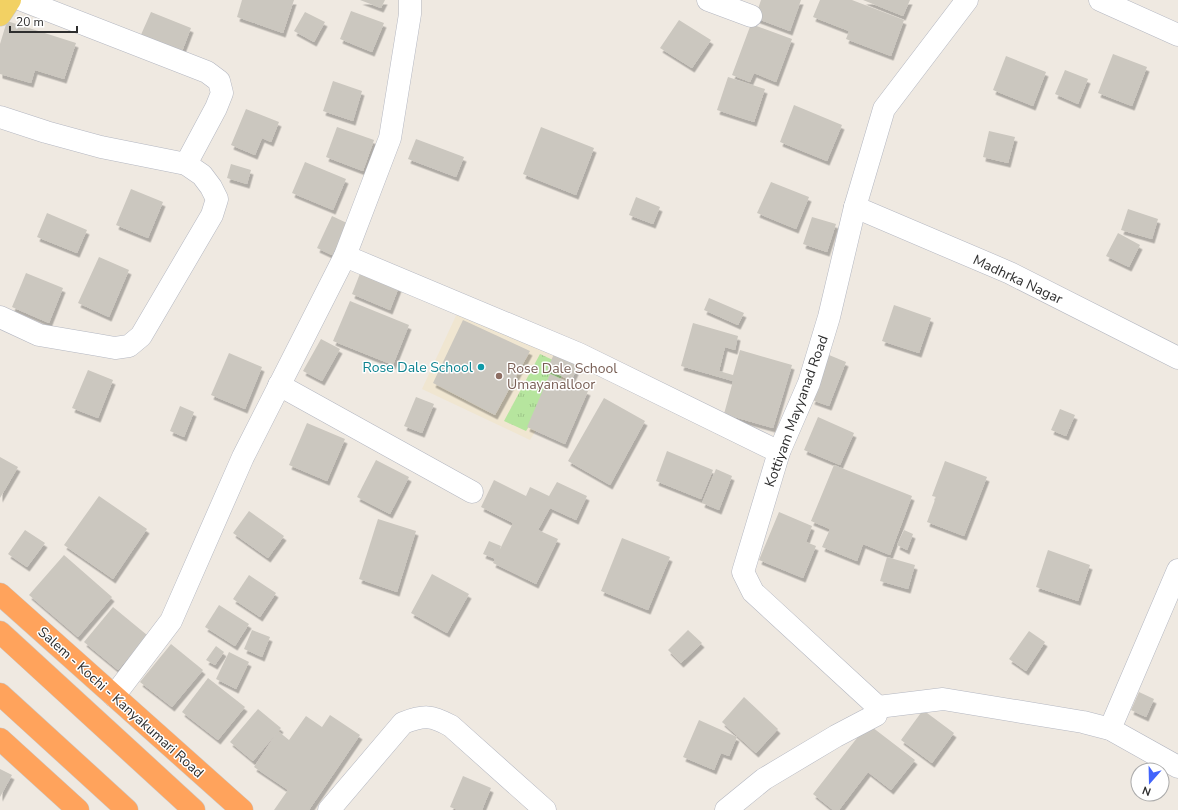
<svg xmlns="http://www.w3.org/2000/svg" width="1178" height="810" viewBox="0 0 1178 810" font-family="'Nunito Sans',sans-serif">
	<defs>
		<pattern id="grass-tufts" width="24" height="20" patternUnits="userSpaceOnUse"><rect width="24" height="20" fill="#b6e59e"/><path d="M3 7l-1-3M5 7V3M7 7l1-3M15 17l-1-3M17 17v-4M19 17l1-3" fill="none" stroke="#9dc588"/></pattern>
		<filter id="shadow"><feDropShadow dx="2.5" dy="4.5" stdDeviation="0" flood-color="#0004"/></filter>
	</defs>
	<rect width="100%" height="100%" fill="#efe9e1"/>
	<polygon fill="#f0e6d1" points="460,307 577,363 530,440 422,389"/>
	<polygon fill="url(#grass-tufts)" points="540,354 568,367 526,431 504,421"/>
	<g fill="#cbc7bf" filter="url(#shadow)">
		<polygon points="242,0 294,0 283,33 237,17"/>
		<polygon points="360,0 385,0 381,8"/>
		<polygon points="761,0 801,0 790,31 755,18"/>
		<polygon points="820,0 852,0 904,20 891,56 846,39 849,31 813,17"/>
		<polygon points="863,0 910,0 903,16"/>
		<polygon points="351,11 384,23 372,52 340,39"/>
		<polygon points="151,12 191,28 181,54 140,37"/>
		<polygon points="305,12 325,22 314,42 294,31"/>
		<polygon points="679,20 711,40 692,68 660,48"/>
		<polygon points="7,21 76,43 64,79 35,70 31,83 0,74 0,44"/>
		<polygon points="751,24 792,39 776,82 754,73 750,82 732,75"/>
		<polygon points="1113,54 1147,67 1132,106 1098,93"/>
		<polygon points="1006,56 1046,72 1033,106 993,90"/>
		<polygon points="1065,70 1088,79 1078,104 1055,94"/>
		<polygon points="728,77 765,89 754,122 717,110"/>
		<polygon points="333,81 362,91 353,121 323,111"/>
		<polygon points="794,105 842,125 827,161 780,142"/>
		<polygon points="246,109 279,122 271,142 262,138 255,155 231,145"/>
		<polygon points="337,127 374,140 363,171 326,157"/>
		<polygon points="541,127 594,148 576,195 523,174"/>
		<polygon points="989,131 1015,137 1008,163 983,157"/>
		<polygon points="416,139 464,157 456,177 408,159"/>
		<polygon points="305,162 346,179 333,210 292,193"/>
		<polygon points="231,164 251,170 247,184 227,178"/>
		<polygon points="771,182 809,197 796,229 757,213"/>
		<polygon points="131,189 163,202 148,238 116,225"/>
		<polygon points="636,197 660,207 653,224 629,215"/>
		<polygon points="1128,209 1158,219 1152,239 1121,230"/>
		<polygon points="47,213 87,230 77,253 37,237"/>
		<polygon points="332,216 349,224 334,256 317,248"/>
		<polygon points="812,217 836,224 827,252 803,244"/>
		<polygon points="1118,233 1140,245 1129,267 1106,256"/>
		<polygon points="99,257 129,270 109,317 78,303"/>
		<polygon points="361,271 399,287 390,310 352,294"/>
		<polygon points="26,273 63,288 49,323 12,307"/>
		<polygon points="709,298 744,313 738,325 704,310"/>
		<polygon points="350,301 409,325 393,365 333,341"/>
		<polygon points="894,305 931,318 919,353 882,341"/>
		<polygon points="463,320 530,351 495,415 433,383"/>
		<polygon points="693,323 738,336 735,350 725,347 719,371 733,375 740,350 792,365 773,428 724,414 733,381 681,366"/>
		<polygon points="321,339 340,349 322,381 303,371"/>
		<polygon points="556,350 580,362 571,381 547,369"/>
		<polygon points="229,353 262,367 245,409 211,395"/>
		<polygon points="829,355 846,362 829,406 812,400"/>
		<polygon points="88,370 113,380 98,418 72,408"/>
		<polygon points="550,374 588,391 565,444 527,427"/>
		<polygon points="416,397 434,404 422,433 404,426"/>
		<polygon points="604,398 645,421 610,485 568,461"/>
		<polygon points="180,406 194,412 184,437 170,431"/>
		<polygon points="1060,409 1075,415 1066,436 1051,430"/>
		<polygon points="818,417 854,433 840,465 804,450"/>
		<polygon points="307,423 345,439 327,481 289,465"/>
		<polygon points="667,451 713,470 701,499 656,481"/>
		<polygon points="0,457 18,467 0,498"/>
		<polygon points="376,460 409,477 390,514 357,497"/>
		<polygon points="945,461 987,477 964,536 927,522 936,497 932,496"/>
		<polygon points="834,465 912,496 890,555 863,544 857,561 822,547 830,529 811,521"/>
		<polygon points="716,469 732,476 719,510 702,503"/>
		<polygon points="494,480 526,496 530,487 549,496 557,482 587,496 576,520 550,508 538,530 558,539 536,584 493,563 513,523 481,507"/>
		<polygon points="99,496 147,529 113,579 64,545"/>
		<polygon points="249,511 284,536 268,558 233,533"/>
		<polygon points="779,512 812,526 806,542 816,546 803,578 759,560"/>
		<polygon points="378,519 416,531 397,592 359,579"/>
		<polygon points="25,530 45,543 27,567 8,554"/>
		<polygon points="904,530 913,534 907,550 897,545"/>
		<polygon points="622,538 670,557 648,610 601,591"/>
		<polygon points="489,541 501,546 496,559 483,554"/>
		<polygon points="1048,550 1090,565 1078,601 1036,587"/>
		<polygon points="64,555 112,597 78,637 29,595"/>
		<polygon points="887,557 915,565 908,589 880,581"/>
		<polygon points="432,574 469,594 447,633 411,613"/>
		<polygon points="249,575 276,593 260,617 233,599"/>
		<polygon points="219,605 249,624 235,646 205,627"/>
		<polygon points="113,607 147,635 118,670 84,642"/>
		<polygon points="252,630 270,637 262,657 244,649"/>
		<polygon points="688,630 702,643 681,663 668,650"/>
		<polygon points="1029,631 1045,642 1026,671 1009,659"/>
		<polygon points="171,644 203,670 172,707 140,682"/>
		<polygon points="216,646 224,652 215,665 206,660"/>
		<polygon points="229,652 249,662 236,689 216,679"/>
		<polygon points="208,678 245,707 218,740 182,712"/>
		<polygon points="1139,692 1154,699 1146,717 1131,710"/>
		<polygon points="744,697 778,729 756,753 722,722"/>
		<polygon points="258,709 281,728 253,761 230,742"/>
		<polygon points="923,710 954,733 932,763 901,740"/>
		<polygon points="330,715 360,735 309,810 274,810 288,790 254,767 278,731 289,740 306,716 322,727"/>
		<polygon points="699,720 737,737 729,756 721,753 714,770 683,757"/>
		<polygon points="868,724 915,760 891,790 868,772 839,810 833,810 813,794"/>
		<polygon points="0,769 12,775 0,797"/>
		<polygon points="463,776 491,788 482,810 458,810 450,807"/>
	</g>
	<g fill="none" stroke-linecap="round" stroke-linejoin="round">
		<defs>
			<g id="minor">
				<polyline points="22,0 207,72 219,81 222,93 216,108 186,164"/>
				<polyline points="708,0 751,16"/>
				<polyline points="1100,0 1178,35"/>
				<polyline points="0,117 46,132 101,147 186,164 202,175 211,187 217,199 212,215 141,336 129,346 115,348 98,345 39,335 0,317"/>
				<polyline points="855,207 1010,273 1178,358"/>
				<polyline points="345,256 579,354 779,452"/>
				<polyline points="279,385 472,492"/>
				<polyline points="114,696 171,621 243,457 345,256 390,138 410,14 410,0"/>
				<polyline points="878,707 943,699 1083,722 1110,729 1178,767"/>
				<polyline points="1110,729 1178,570"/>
				<path d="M329,810L403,723C424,715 431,715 451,726L545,810"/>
				<polyline points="726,810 764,779 836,736 876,715 878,707 753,592 743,572 779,452 809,383 829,317 855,207 884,109 967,0"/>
			</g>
			<polyline id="major" points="0,15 10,0"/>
			<g id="highway">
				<polyline points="0,594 242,810"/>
				<polyline points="0,632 194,810"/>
				<polyline points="0,694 127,810"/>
				<polyline points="0,739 78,810"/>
			</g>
		</defs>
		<use href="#minor" stroke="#b4b7c1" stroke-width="23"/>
		<use href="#major" stroke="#c9c9c9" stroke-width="23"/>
		<use href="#highway" stroke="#c9c9c9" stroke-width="23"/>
		<use href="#minor" stroke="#fff" stroke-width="22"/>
		<use href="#major" stroke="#f2d163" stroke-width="22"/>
		<use href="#highway" stroke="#ffa35c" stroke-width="22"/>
	</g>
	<circle fill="#0f9aa8" stroke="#fff" stroke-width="1.5" cx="481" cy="367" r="4"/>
	<circle fill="#8d6e63" stroke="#fff" stroke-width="1.5" cx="499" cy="376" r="4"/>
	<g text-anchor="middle" stroke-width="3" stroke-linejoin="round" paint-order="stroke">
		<g font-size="14" fill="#2e2e2e" stroke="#fff">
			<text transform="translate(1018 279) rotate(25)" y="5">Madhrka Nagar</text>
			<text transform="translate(796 411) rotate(-70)" y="5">Kottiyam Mayyanad Road</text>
			<text transform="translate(121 702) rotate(42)" y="5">Salem - Kochi - Kanyakumari Road</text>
		</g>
		<g font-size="14" fill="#0d838f" stroke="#fff" text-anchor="end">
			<text x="473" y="372">Rose Dale School</text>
		</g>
		<g font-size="14" fill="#785e54" stroke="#fff" text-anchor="start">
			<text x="507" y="373">Rose Dale School<tspan x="507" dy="16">Umayanalloor</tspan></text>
		</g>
	</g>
	<g transform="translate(1150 782) rotate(200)"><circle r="19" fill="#ffffff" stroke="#ababab"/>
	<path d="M0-3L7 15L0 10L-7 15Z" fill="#4264fb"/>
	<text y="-6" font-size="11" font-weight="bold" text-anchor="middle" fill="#2e2e2e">N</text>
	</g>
	<path d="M10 26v6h67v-6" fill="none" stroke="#2e2e2e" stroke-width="2"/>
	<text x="16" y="26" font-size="12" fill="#2e2e2e" stroke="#ffffff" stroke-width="3" paint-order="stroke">20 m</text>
</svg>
